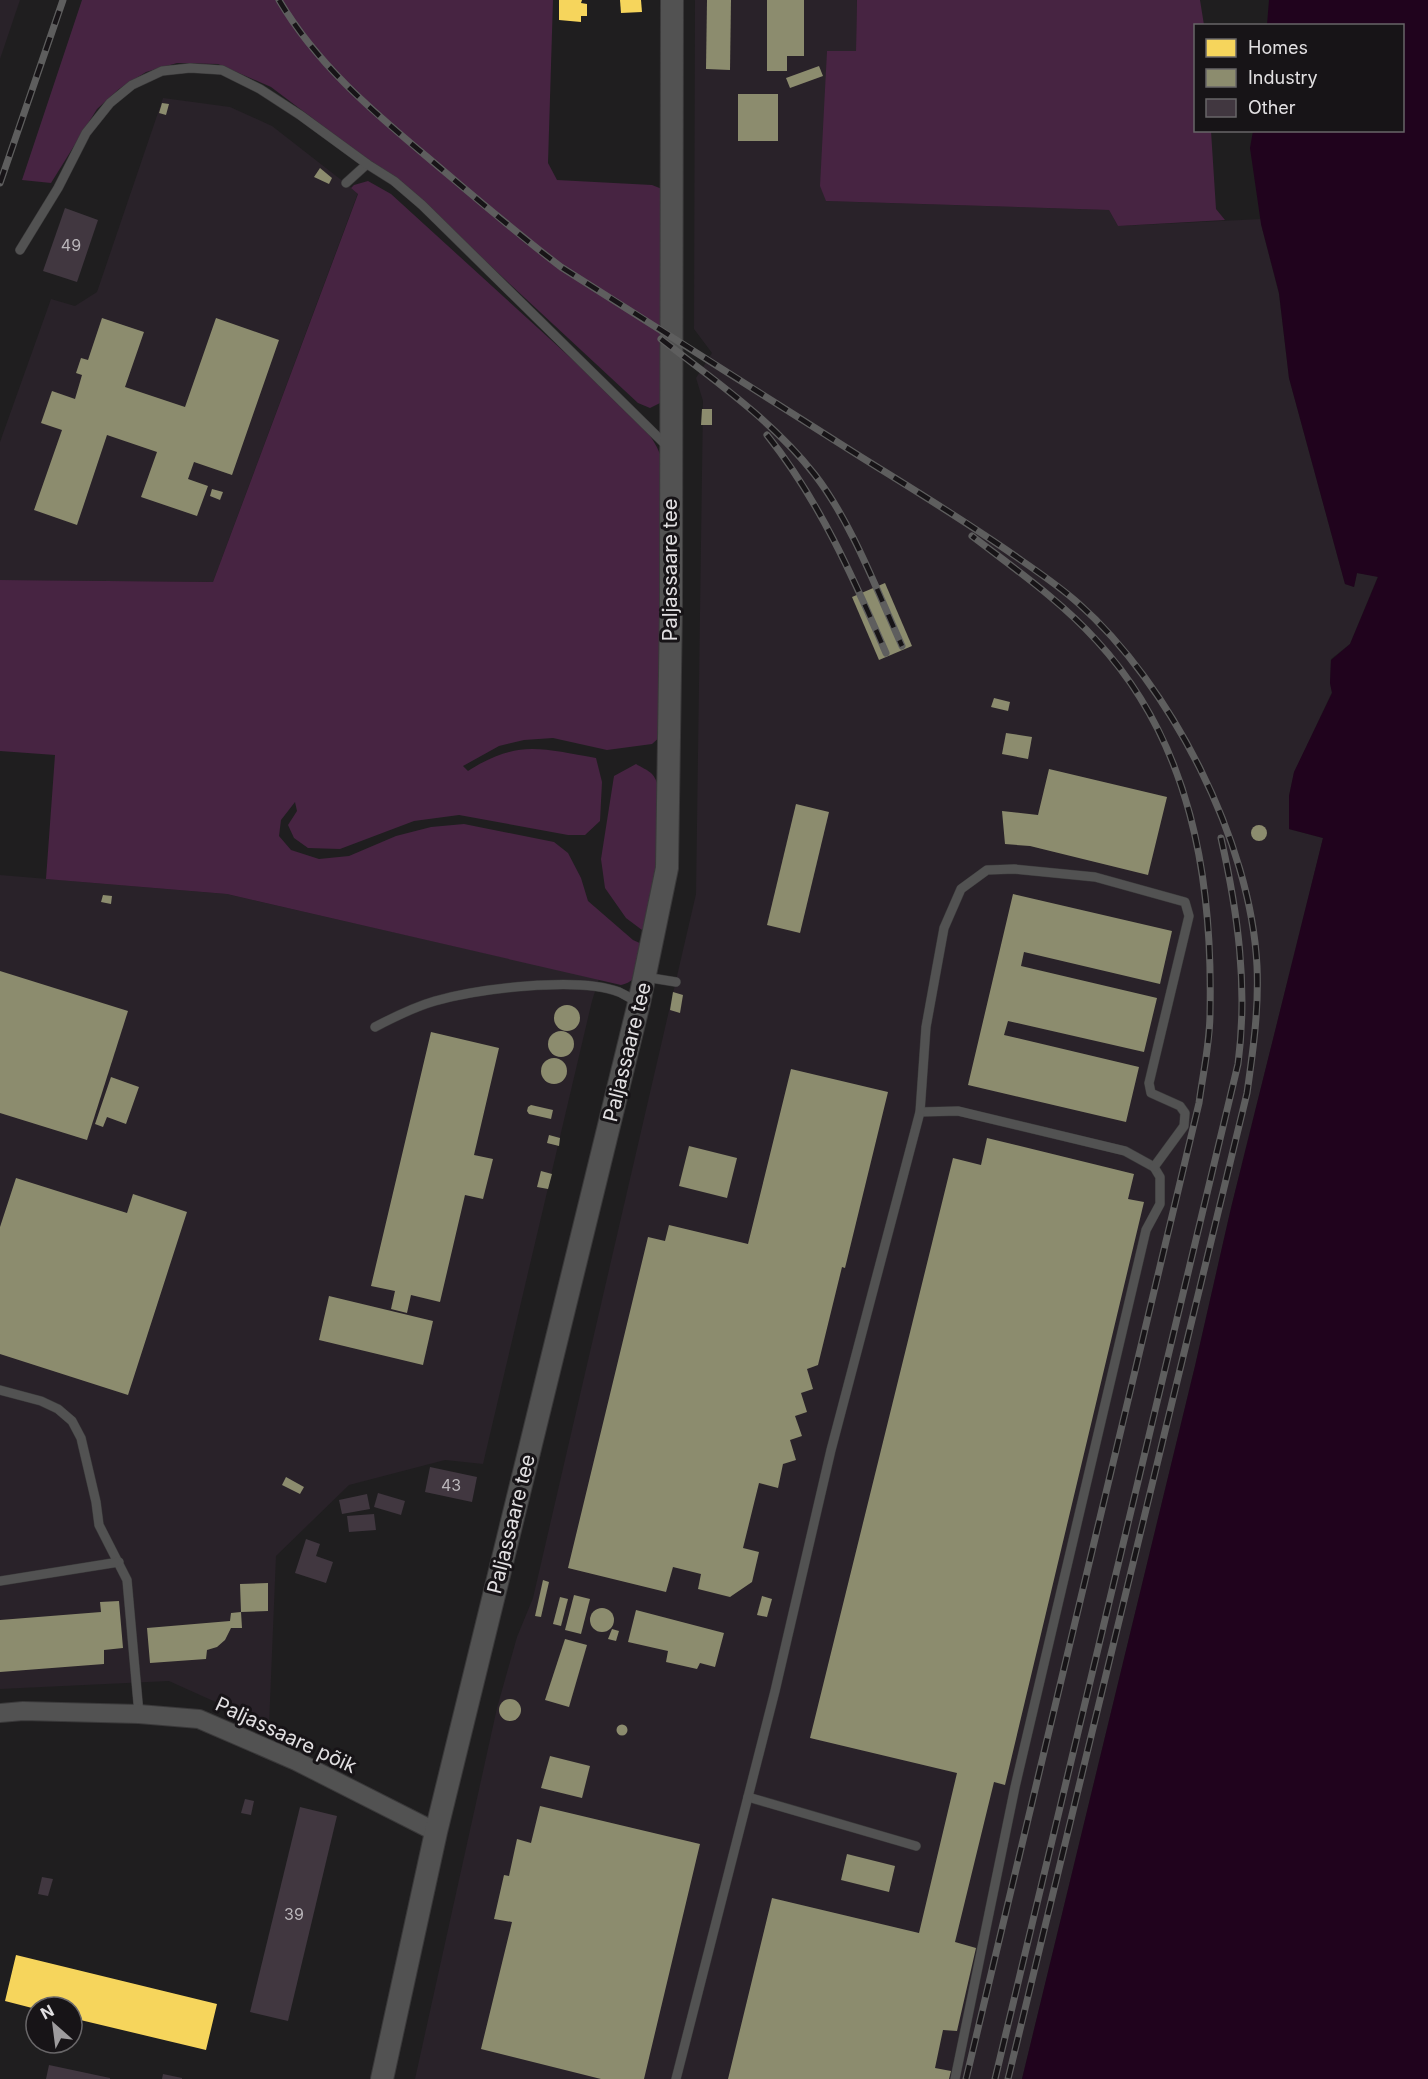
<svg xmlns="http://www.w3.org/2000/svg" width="1428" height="2079" viewBox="0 0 1428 2079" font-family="Inter,sans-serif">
	<rect width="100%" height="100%" fill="#1f1e1f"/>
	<g fill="#292229">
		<polygon points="0,0 20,0 0,59"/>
		<polygon points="695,0 857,0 856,51 827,51 826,201 1109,210 1118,226 1262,219 1261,224 1279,294 1289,378 1345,584 1354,587 1357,573 1378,576 1350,644 1331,659 1330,683 1332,692 1294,773 1289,796 1289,829 1323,838 1231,1208 1195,1366 1022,2079 415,2079 497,1708 517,1637 533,1598 696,894 703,401 696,378 712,353 694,329"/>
		<polygon points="163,98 230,107 272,126 358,193 213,582 0,580 0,442 51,299 75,306 97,292"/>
		<polygon points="0,875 227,894 599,979 592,1001 483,1464 445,1460 349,1485 276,1556 269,1726 169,1681 0,1689"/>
	</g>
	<g fill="#472442">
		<polygon points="82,0 553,0 548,163 557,180 652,185 662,189 662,402 650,408 638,403 413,194 271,87 218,64 177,63 146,72 119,89 97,109 51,183 22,180"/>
		<polygon points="857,0 1200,0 1204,25 1196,26 1196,130 1211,131 1216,209 1225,220 1118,226 1109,210 826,201 820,186 827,51 856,51"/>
		<path d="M368,181L391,194L629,411C644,427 656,440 663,462L661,736L652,744L607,750L553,738L524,740L499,746L463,766L468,771C517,739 542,749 596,758L602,782L600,821L585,835H568L459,815L414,821L340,849L308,848L294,838L288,825L297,811L295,802L281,820L279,836L291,850L319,859L349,856L396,836L431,827L464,824L554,842L568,853L581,878L588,901L633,940L644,945C640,964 642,980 621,985L227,894L46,879L55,755L0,751V580L213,582L358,194L351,188L354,185Z"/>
		<path d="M636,764C641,767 648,770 652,774C674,798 652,901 646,933L626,918L605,888L601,859L614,776Z"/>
	</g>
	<polygon fill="#20031d" points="1269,0 1428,0 1428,2079 1022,2079 1195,1366 1231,1208 1323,838 1289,829 1289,796 1294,772 1332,693 1330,683 1331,660 1350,644 1378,577 1357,573 1354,587 1345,584 1289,378 1279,293 1261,224 1250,148 1253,131 1402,130 1402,26 1267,25"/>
	<g fill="#f6d55c">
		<polygon points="559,0 582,0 581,3 587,4 587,16 581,16 581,22 559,20"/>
		<polygon points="620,0 641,0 642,12 621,13"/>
		<polygon points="16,1955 217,2004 206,2050 72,2018 72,2007 36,2007 36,2009 5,2001"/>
	</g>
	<g fill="#8c8c6e">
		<polygon points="707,0 731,0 730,70 706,69"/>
		<polygon points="767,0 804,0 804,56 787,56 787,71 767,71"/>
		<polygon points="819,66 823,76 790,88 786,78"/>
		<rect x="738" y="94" width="40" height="47"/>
		<polygon points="162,103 169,104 166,115 159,113"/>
		<polygon points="320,168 332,178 329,184 314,177"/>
		<polygon points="102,318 144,332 125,387 185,407 216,318 279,340 232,475 194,462 188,479 208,486 197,516 141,497 157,452 107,435 77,525 34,510 62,430 41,423 52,391 75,399 82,375 76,373 81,358 88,360"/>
		<polygon points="702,409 712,409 712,425 701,425"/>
		<polygon points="212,489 223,492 220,500 210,496"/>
		<polygon points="885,583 912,646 879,660 852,597"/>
		<polygon points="994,698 1010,702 1008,711 991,707"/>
		<polygon points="1006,733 1032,737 1028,759 1002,754"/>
		<polygon points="1049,769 1167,797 1148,875 1030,846 1005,844 1002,811 1038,815"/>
		<polygon points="796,804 829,812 800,933 767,925"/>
		<circle cx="1259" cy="833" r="8"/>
		<polygon points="1013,894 1172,931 1160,984 1024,952 1021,966 1157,998 1144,1052 1008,1021 1004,1035 1139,1067 1126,1122 968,1085"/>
		<polygon points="103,895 112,896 111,904 101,902"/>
		<polygon points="0,971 128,1011 87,1140 0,1113"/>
		<polygon points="673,992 683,995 680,1013 670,1010"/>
		<circle cx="567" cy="1018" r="13"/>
		<circle cx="561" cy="1044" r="13"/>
		<polygon points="431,1032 499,1048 474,1155 493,1159 483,1199 465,1195 440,1302 411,1295 407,1313 391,1309 395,1291 371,1286"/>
		<circle cx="554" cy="1071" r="13"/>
		<polygon points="791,1069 888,1092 845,1268 842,1267 818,1365 807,1369 813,1389 801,1393 807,1412 795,1416 802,1436 790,1440 796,1460 783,1464 778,1488 759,1483 743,1548 759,1552 752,1582 730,1597 698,1589 701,1574 673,1567 666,1592 568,1568 648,1237 665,1241 669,1225 748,1244"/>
		<polygon points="111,1077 139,1087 126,1124 107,1117 103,1127 95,1124"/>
		<polygon points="531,1105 553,1110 551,1119 529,1114 527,1111 528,1107"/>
		<polygon points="549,1135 560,1138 559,1146 547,1143"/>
		<polygon points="987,1138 1134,1174 1128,1199 1144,1202 1005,1785 994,1782 955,1942 976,1948 957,2031 943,2030 935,2068 951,2071 949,2079 728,2079 772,1898 919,1933 957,1773 810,1738 953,1158 981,1165"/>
		<polygon points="689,1146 737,1158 727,1198 679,1186"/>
		<polygon points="541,1171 552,1174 548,1189 537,1187"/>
		<polygon points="16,1178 127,1213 133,1194 187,1212 128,1395 0,1354 0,1227"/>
		<polygon points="329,1296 433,1321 423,1365 319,1340"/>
		<polygon points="286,1477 304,1487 300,1494 282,1485"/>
		<polygon points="543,1580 549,1582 541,1617 535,1616"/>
		<polygon points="268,1583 268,1611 241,1612 242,1628 231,1628 225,1640 217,1647 207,1650 206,1659 150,1663 147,1628 230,1621 231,1613 241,1612 240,1584"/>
		<polygon points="574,1595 590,1599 581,1634 565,1630"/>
		<polygon points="762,1596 772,1599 767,1617 757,1615"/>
		<polygon points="560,1597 568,1599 561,1626 553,1624"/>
		<polygon points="119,1601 123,1648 104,1650 104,1664 0,1672 0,1620 101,1612 100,1602"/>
		<circle cx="602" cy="1620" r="12"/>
		<polygon points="636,1610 724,1633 715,1667 700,1663 697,1669 666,1662 668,1651 628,1642"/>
		<polygon points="612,1629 619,1631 616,1641 608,1639"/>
		<polygon points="565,1639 587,1645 569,1707 545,1700"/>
		<circle cx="510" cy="1710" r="11"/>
		<circle cx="622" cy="1730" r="5.5"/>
		<polygon points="550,1756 590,1766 582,1798 541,1788"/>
		<polygon points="540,1806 700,1844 644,2079 601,2079 481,2049 512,1922 494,1919 504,1875 509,1876 517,1839 531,1843"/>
		<polygon points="847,1854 895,1866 889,1892 841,1880"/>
	</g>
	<g fill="#413740">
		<polygon points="65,208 98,220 77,282 43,271"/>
		<polygon points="430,1467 477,1477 472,1502 425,1492"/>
		<polygon points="378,1493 405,1501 401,1515 374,1507"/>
		<polygon points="367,1494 370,1509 342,1514 339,1500"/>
		<polygon points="374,1514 376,1530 349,1532 347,1516"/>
		<polygon points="306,1539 320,1544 316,1556 333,1562 326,1583 295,1573"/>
		<polygon points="245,1799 254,1801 251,1815 241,1813"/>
		<polygon points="300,1807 337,1816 288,2021 250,2012"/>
		<polygon points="42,1877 53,1879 48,1896 38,1894"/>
		<polygon points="49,2065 110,2078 110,2079 46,2079"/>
		<polygon points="163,2074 182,2078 182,2079 162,2079"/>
	</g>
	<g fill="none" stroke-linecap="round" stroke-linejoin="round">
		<defs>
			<g id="service">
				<polyline points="346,183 367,164"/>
				<polyline points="20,250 58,188 86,133 110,103 132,85 162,71 190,68 222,70 260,89 300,115 367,164 394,181 422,205 669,448"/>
				<polyline points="645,977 676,982"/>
				<path d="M375,1027C394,1017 414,1007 435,1001C478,989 577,976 619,992C626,995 633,1000 639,1003"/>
				<polyline points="920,1112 958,1111 1125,1151 1154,1167 1160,1177 1160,1204 1146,1230 1015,1787 955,2079"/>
				<polyline points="0,1390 41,1401 58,1409 72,1421 81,1438 96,1502 99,1525 127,1580 139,1714"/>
				<polyline points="0,1581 119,1562"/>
				<polyline points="748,1797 916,1846"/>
				<polyline points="676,2079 775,1691 831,1450 920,1112 926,1027 944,928 961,889 987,870 1014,869 1095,877 1185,902 1189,916 1149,1083 1151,1093 1180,1106 1185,1113 1184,1126 1154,1167"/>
			</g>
			<polyline id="minor" points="0,1713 23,1711 139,1714 199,1719 296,1761 436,1832"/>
			<polyline id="tertiary" points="382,2079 436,1832 639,1003 667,868 671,608 672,0"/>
		</defs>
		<use href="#service" stroke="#3a393a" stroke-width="10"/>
		<use href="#minor" stroke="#3a393a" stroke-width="20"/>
		<use href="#tertiary" stroke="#3a393a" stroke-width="24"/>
		<use href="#service" stroke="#525252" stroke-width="9"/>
		<use href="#minor" stroke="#525252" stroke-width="18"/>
		<use href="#tertiary" stroke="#525252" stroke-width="22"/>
		<defs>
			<g id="rail">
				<path d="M279,0C316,63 371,110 426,156C471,194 515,232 561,267C662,330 761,394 861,457C914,490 967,522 1018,558C1038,572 1059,586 1078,603C1171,685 1251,842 1257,966C1259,1009 1253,1051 1247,1093L1008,2079"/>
				<polyline points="0,183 63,0"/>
				<path d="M661,339C714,380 773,421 815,475C852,523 877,591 902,646"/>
				<path d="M767,435C819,500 853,577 886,653"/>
				<path d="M966,2079L1199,1103C1203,1073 1210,1043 1210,1013C1213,878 1191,743 1097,641C1061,601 1015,569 972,536"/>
				<path d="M995,2079L1238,1064C1248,987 1238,913 1221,838"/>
			</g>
		</defs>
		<use href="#rail" stroke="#5e5e5e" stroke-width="7"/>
		<use href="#rail" stroke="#171417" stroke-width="4.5" stroke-dasharray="14" stroke-linecap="butt"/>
	</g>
	<g text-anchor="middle" stroke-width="6" stroke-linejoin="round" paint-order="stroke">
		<g font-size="16" fill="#bab6ba">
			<text x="71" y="251">49</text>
			<text x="451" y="1491">43</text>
			<text x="294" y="1920">39</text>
		</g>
		<g font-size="20" fill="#e2e0e2" stroke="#171417">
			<text transform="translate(670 570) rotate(-90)" y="7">Paljassaare tee</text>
			<text transform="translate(627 1052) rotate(-76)" y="7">Paljassaare tee</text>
			<text transform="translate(511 1524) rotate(-76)" y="7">Paljassaare tee</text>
			<text transform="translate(286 1735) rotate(25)" y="7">Paljassaare põik</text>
		</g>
	</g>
	<rect x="1194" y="24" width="210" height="108" fill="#171417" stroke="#686668" stroke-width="1.5"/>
	<rect x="1206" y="39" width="30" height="18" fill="#f6d55c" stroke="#686668" stroke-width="1.5"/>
	<text x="1248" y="54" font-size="18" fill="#e2e0e2">Homes</text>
	<rect x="1206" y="69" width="30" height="18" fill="#8c8c6e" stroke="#686668" stroke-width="1.5"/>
	<text x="1248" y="84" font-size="18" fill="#e2e0e2">Industry</text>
	<rect x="1206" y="99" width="30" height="18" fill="#413740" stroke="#686668" stroke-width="1.5"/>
	<text x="1248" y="114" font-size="18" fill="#e2e0e2">Other</text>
	<g transform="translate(54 2025) rotate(332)"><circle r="28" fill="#171417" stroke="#686668" stroke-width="1.5"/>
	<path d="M0-4.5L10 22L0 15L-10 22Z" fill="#9e9c9e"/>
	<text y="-9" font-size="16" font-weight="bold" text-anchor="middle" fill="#e2e0e2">N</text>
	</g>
</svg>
